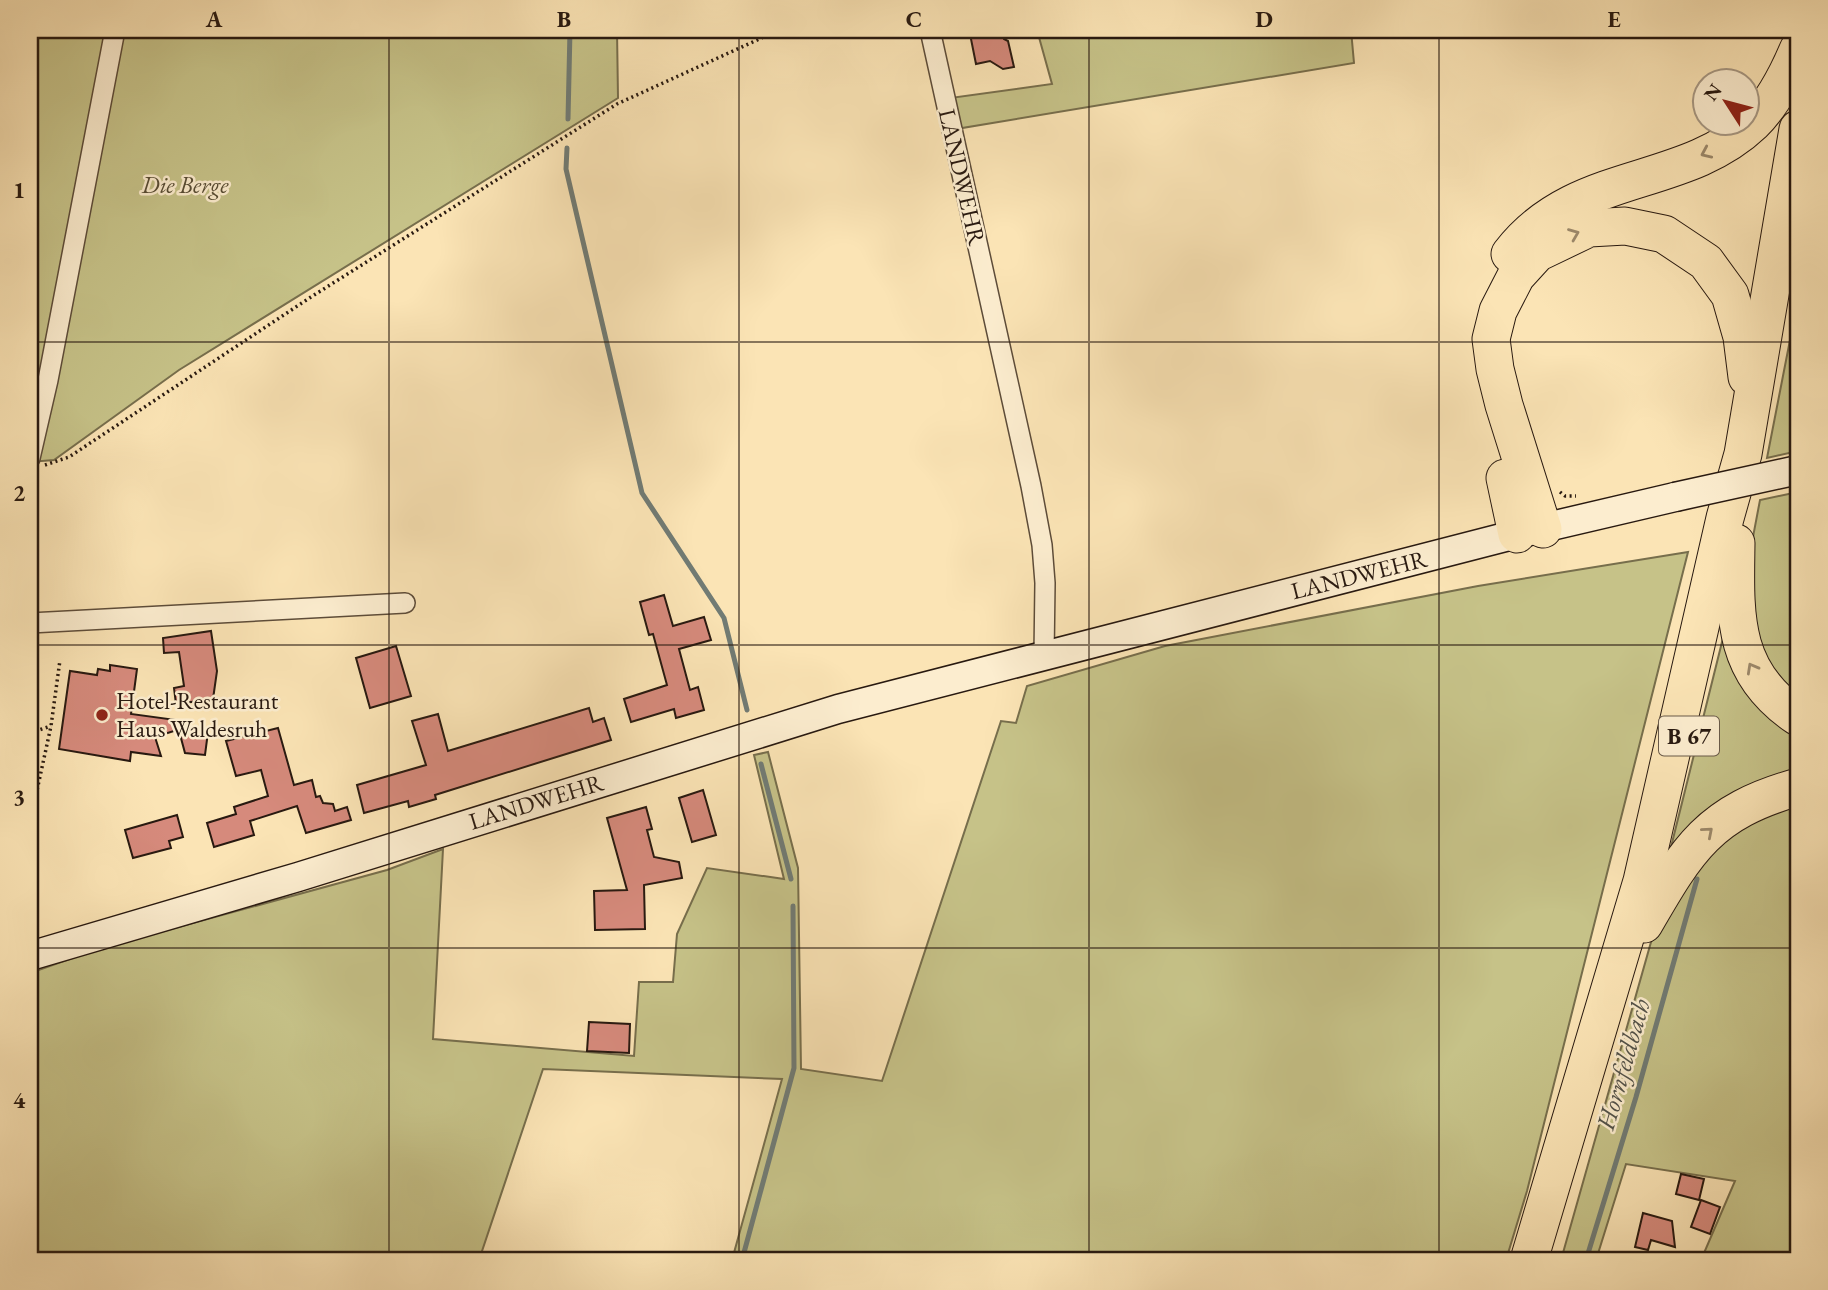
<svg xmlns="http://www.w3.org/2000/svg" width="1828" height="1290" viewBox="0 0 1828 1290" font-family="'EB Garamond',serif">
	<rect width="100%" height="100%" fill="#fbe4b5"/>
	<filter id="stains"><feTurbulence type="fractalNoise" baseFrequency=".00286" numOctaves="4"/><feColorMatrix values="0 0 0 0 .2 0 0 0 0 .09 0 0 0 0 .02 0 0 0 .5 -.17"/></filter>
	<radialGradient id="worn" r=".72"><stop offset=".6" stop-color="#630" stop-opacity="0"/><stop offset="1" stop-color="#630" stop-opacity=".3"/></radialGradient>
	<g fill="#c6c288" stroke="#776e4c" stroke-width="2">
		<polygon points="30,30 617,30 618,98 179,370 54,460 30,462"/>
		<polygon points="1037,30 1351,30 1354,63 956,129 950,98 1052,84"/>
		<polygon points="1798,299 1798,451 1767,458"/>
		<polygon points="1798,492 1798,707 1750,632 1749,558 1760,500"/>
		<polygon points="1688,552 1527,1191 1506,1260 732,1260 782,1079 543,1069 479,1260 30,1260 30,973 98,949 387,870 443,849 433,1039 634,1056 639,982 673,982 677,934 707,868 784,879 754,755 768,752 798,868 801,1069 882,1081 1001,721 1016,723 1027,686 1165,646 1478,586"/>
		<polygon points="1724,634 1798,725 1798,777 1669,855"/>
		<polygon points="1798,794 1798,1260 1701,1260 1735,1181 1626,1164 1596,1260 1561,1260 1655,928 1694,857"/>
	</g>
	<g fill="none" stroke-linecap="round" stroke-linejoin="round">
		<g stroke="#717b74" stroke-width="5">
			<polyline points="568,119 570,30"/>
			<polyline points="567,148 566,169 642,493 724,618 747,710"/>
			<polyline points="761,764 791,879"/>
			<polyline points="742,1260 794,1068 793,906"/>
			<polyline points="1586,1260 1636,1097 1697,879"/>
		</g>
	</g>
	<g fill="#d68a7c" stroke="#281910" stroke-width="2">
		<polygon points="986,30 1002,30 1004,39 1008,41 1014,67 1003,69 990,61 976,64 970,34"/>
		<polygon points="664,595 673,626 704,617 711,640 679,649 690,690 698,687 704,710 676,718 674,709 631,722 624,699 667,685 653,634 649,635 640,602"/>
		<polygon points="211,631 217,671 213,699 176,704 174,688 184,686 179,652 164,653 163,638"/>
		<polygon points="396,646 411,696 370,708 356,658"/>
		<polygon points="110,665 137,669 131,714 176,720 174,731 155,737 161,756 131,752 130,761 59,749 70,671 97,675 98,669 110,671"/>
		<polygon points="589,708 593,722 604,718 611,740 435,795 436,799 409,807 408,801 364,813 357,785 426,765 412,721 438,714 448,751"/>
		<polygon points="178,727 208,732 205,755 185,753"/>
		<polygon points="278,728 294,785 312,780 316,797 320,796 323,803 333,804 335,811 347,807 351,820 306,833 297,806 250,821 254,835 214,847 207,823 236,814 234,807 268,796 261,770 236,776 226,741"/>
		<polygon points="703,790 716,835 692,842 679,798"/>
		<polygon points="646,807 652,829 647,830 654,857 679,862 682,878 644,885 645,929 595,930 594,891 627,890 607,818"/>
		<polygon points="177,815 183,837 169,841 171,848 133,858 125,830"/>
		<polygon points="589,1022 630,1024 629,1053 587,1051"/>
		<polygon points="1681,1174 1704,1179 1699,1200 1676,1194"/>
		<polygon points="1701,1200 1720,1207 1710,1234 1691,1227"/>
		<polygon points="1643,1213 1672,1221 1675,1247 1651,1240 1648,1250 1635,1247"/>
	</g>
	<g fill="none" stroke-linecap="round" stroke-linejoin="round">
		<defs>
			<g id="street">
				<polyline points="930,30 1031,486 1042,545 1045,583 1044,656"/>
				<polyline points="30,458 48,380 115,30"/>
				<polyline points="30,623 405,603"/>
			</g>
			<polyline id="secondary" points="30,956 298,877 838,709 1517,534 1675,497"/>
			<g id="highway">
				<path d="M1510,254C1575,169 1683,190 1753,123C1773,103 1787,76 1798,50"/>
				<polyline points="1505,478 1517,534"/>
				<polyline points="1543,529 1504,405 1495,369 1491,339 1498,311 1516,276 1537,253 1589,228 1625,226 1664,234 1706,262 1730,295 1742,337 1747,377"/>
				<path d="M1736,543C1735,615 1731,672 1798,717"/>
				<path d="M1644,924C1688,848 1709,812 1798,787"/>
				<polyline points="1529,1260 1642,881 1725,518 1743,454 1798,129"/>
			</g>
		</defs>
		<use href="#street" stroke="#5d4c39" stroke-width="22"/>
		<use href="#secondary" stroke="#281910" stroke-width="31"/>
		<use href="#highway" stroke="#281910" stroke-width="39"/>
		<g stroke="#281910" stroke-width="3.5" stroke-dasharray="2 3.5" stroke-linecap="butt">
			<polyline points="45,465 69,457 311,297 617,104 779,30"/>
			<polyline points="1560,492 1565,496 1576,496"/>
			<polyline points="30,733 51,726"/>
			<polyline points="36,795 51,726 60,660"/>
		</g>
		<use href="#street" stroke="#fcedcf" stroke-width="19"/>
		<use href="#secondary" stroke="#fcedcf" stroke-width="28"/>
		<use href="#highway" stroke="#fbe4b5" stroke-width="37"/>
		<defs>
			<polyline id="secondary-bridge" points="1675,497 1798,470"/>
		</defs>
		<use href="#secondary-bridge" stroke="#281910" stroke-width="31" stroke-linecap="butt"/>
		<use href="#secondary-bridge" stroke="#fcedcf" stroke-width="28"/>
	</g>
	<defs><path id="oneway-chevron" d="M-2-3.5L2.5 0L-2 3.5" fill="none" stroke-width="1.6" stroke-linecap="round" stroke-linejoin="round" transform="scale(1.75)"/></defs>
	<g stroke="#9c896b">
		<use href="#oneway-chevron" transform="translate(1706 153) rotate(156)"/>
		<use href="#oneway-chevron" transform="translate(1574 234) rotate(-22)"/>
		<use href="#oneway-chevron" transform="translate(1752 668) rotate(-119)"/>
		<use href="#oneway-chevron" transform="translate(1708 832) rotate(-41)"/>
	</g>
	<path fill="none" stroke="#281910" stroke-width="2" stroke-opacity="0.55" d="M389,30V1260M739,30V1260M1089,30V1260M1439,30V1260M30,342H1798M30,645H1798M30,948H1798"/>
	<circle fill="#8f2418" stroke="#fcedcf" stroke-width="2.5" cx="102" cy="715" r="7"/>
	<g text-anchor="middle" stroke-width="5" stroke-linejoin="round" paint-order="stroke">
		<rect fill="#fcedcf" stroke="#685949" stroke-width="2" x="1659" y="716.5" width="60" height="39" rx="5"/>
		<g font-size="23" font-weight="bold" fill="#281910">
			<text x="1689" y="744">B 67</text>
		</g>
		<g font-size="24" fill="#281910" stroke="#fcedcf">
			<text transform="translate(962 177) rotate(77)" y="8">LANDWEHR</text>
			<text transform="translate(1359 575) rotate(-14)" y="8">LANDWEHR</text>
			<text transform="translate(536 802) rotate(-17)" y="8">LANDWEHR</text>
		</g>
		<g font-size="24" font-style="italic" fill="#574c34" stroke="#fcedcf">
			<text x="185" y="193">Die Berge</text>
		</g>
		<g font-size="24" fill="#281910" stroke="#fcedcf" text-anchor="start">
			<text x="116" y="709">Hotel-Restaurant<tspan x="116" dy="28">Haus Waldesruh</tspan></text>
		</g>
		<g font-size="26" font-style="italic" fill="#52524a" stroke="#fcedcf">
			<text transform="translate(1623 1064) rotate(-74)" y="9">Hornfeldbach</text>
		</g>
	</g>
	<rect width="1828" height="1290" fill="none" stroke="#fbe4b5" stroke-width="77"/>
	<g transform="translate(1726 102) rotate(306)"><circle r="33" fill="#fcedcf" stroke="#a79883" stroke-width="2"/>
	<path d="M0-5L12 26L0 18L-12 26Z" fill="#8f2418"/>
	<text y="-10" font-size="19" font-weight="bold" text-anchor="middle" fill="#281910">N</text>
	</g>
	<rect x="38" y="38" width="1752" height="1214" fill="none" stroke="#281910" stroke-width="2.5"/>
	<g font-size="23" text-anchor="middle" font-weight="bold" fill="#281910">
		<text x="214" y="27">A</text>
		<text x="564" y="27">B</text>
		<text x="914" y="27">C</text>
		<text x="1264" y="27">D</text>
		<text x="1614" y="27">E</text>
		<text x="19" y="198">1</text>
		<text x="19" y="501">2</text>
		<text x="19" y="805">3</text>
		<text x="19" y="1108">4</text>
	</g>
	<rect width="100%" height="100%" filter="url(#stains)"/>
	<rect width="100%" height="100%" fill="url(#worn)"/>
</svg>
